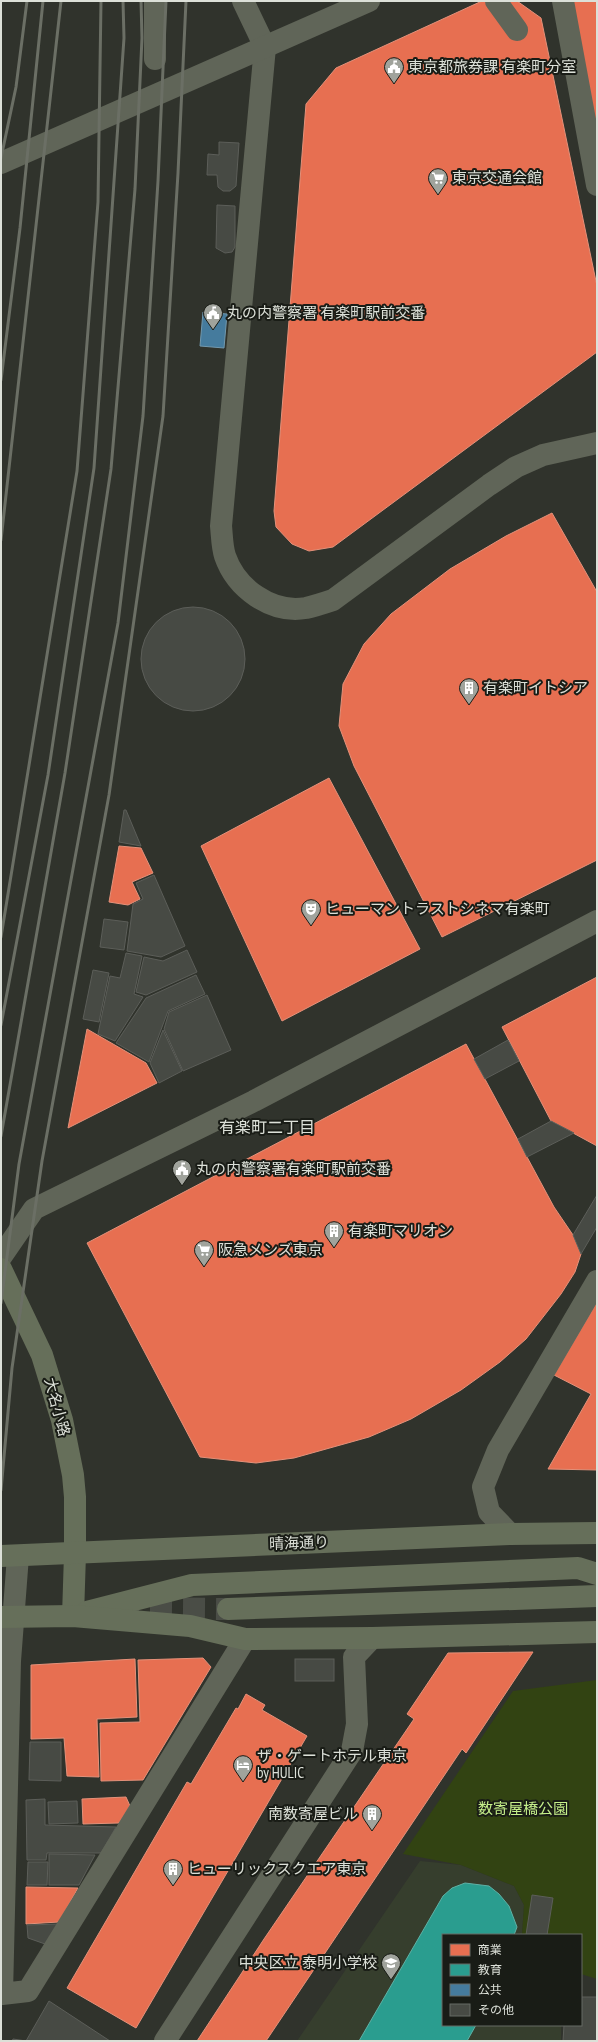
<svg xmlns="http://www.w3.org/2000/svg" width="598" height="2042" viewBox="0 0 598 2042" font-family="'PT Sans Narrow','Noto Sans JP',sans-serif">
	<rect width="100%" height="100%" fill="#30332c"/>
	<polygon fill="#363e2d" points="420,1861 461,1865 514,1886 524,1905 522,1935 443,1935 443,2025 561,2025 561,2041 297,2041"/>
	<polygon fill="#324312" points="597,1680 597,1979 581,1974 581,1935 522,1935 524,1905 514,1886 461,1865 403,1854 513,1691"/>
	<g fill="#e76f51" stroke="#e4917a">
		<polygon points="482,1 517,1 541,18 597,286 597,352 333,547 309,551 292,544 276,527 274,511 306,104 336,68"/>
		<polygon points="571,1 597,1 597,142"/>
		<polygon points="552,513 597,592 597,860 442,937 354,766 339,726 343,684 364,644 391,614 450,569 506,536"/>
		<polygon points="329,778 420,949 282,1021 201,846"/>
		<polygon points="119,846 141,848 153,873 132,882 140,899 128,905 109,902"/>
		<polygon points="597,977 597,1146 551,1121 502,1027"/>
		<polygon points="87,1029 146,1063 157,1083 68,1128"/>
		<polygon points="466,1044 554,1207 573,1235 581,1254 575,1272 561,1294 526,1339 500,1362 461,1390 411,1419 369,1437 294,1458 256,1463 200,1457 87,1243"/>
		<polygon points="597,1302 597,1470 548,1469 591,1394 554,1375"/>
		<polygon points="533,1652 466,1753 462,1749 266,2041 197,2041 264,1939 414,1719 407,1714 448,1653"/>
		<polygon points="203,1658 211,1667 143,1780 101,1781 100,1723 140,1722 138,1660"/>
		<polygon points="135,1659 137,1717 97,1719 99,1777 67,1776 64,1738 31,1739 31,1665"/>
		<polygon points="246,1694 265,1705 262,1710 307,1736 136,2028 67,1988 187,1782 191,1784 236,1708 238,1709"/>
		<polygon points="126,1797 130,1806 119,1823 83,1824 82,1799"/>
		<polygon points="26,1887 78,1888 59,1922 26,1924"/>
	</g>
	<polygon fill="#2a9d8f" stroke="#5fb1a5" points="465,1883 489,1886 499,1894 509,1906 517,1927 514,1935 443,1935 443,2025 476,2025 467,2041 359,2041 443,1896 452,1888"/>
	<polygon fill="#457b9d" stroke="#7299af" points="203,312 227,314 224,348 200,346"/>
	<g fill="#474a44" stroke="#5c5e59">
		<polygon points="219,142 239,143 236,186 230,191 223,191 218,187 217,175 207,175 208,154 219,155"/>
		<polygon points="217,205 235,206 235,247 232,252 225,253 216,248"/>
		<circle cx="193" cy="659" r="52"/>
		<polygon points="124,810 126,810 141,846 119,842"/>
		<polygon points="154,875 185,946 161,957 127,951 133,904 143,899 136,883"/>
		<polygon points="104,919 128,922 124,950 100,947"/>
		<polygon points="187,950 197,972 146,995 136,992 144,957 163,961"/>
		<polygon points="126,953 142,956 134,994 143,997 115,1041 98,1034 110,976 120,978"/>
		<polygon points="93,970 109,973 99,1022 83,1019"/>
		<polygon points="196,975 205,994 168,1011 149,1062 116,1043 146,998"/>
		<polygon points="207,995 231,1050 183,1071 164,1029 169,1012"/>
		<polygon points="163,1030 182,1071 159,1083 150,1063"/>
		<polygon points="508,1040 519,1061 485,1079 474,1059"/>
		<polygon points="551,1121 574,1133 527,1157 518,1139"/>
		<polygon points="597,1195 597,1227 581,1254 573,1235"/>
		<rect x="295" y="1659" width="39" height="22"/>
		<polygon points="30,1742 61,1742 61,1781 29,1780"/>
		<polygon points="45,1799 45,1825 116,1827 101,1853 47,1853 46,1860 27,1860 26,1800"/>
		<polygon points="77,1801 78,1823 49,1824 48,1802"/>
		<polygon points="49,1854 95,1855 79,1885 49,1885"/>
		<polygon points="28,1862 48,1862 47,1885 27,1885"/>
		<polygon points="532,1895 553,1898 547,1935 526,1935"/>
		<polygon points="58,1924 48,1945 28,1938 27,1925"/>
		<polygon points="581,1997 597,1997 597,2041 563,2041 564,2025 581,2025"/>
		<polygon points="49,2001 110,2041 12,2041 13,2039 26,2041"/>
	</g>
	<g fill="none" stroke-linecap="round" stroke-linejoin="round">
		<polyline stroke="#4a4d46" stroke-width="22" stroke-dasharray="22 11" stroke-linecap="butt" points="117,1608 228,1609"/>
		<g stroke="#606558" stroke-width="22">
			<path d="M243,1L265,47L221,526C222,535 222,547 225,556C236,588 271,614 306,608C315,606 324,603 333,600L489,485L516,467L543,455L597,443"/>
			<polyline points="496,1 517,30"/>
			<polyline points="563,1 597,185"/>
			<polyline points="155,59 155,1"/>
			<polyline points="1,163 369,1"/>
			<polyline points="1,1257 34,1209 254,1101 597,921"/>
			<polyline points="510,1534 489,1512 483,1487 498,1450 597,1281"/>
			<polyline points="18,1556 10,1661 2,1994 28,1991 245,1639"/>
			<polyline points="165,2041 352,1751 357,1724 354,1657 372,1638"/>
		</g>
		<g stroke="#666f5a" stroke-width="22">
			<polyline points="1,1269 42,1355 62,1420 73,1475 75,1497 75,1554 73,1616"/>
			<polyline points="1,1556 510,1534 597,1533"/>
			<polyline points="228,1609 597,1596"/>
			<polyline points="87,1612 192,1585 578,1568 597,1574"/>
			<polyline points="1,1617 73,1616 190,1626 245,1639 372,1638 597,1632"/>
		</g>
		<g stroke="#6b6f65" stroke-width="3">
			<polyline points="1,158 16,87 27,1"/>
			<polyline points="1,380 20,228 43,1"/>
			<polyline points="1,540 61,1"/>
			<polyline points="1,937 77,471 98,202 101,1"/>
			<polyline points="1,1025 48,775 94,468 124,38 123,1"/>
			<polyline points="1,1136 65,773 111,469 135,189 142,38 141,1"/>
			<polyline points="1,1303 19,1164 118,623 143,416 158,181 166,1"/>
			<polyline points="1,1490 12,1368 42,1161 109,795 163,416 178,173 186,1"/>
		</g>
	</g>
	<defs>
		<symbol id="civic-pin" viewBox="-11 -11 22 30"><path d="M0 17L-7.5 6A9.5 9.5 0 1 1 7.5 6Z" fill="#a0a39c" stroke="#191c16"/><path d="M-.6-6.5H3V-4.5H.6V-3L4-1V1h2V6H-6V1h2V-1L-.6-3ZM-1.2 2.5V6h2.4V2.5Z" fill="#fff"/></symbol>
		<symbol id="supermarket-pin" viewBox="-11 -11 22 30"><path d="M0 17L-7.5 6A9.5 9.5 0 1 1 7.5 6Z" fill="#a0a39c" stroke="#191c16"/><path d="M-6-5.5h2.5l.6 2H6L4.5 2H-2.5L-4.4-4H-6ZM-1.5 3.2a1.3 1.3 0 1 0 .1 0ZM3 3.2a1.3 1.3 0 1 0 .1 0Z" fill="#fff"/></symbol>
		<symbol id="building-pin" viewBox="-11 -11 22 30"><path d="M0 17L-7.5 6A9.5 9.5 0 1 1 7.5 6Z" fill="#a0a39c" stroke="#191c16"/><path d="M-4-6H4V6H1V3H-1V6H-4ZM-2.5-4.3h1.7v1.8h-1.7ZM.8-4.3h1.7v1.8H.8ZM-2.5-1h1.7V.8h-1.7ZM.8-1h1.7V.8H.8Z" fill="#fff"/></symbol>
		<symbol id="theatre-pin" viewBox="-11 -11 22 30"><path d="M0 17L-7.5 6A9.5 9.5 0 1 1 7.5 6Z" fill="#a0a39c" stroke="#191c16"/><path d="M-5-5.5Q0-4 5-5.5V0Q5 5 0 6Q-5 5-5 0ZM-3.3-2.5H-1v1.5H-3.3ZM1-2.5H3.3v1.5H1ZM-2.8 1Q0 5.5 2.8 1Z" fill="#fff"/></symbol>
		<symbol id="hotel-pin" viewBox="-11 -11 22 30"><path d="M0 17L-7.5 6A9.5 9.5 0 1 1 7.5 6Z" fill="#a0a39c" stroke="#191c16"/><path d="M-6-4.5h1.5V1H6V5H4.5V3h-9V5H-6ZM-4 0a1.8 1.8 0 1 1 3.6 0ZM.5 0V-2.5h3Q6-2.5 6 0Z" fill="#fff"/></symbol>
		<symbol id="school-pin" viewBox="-11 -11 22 30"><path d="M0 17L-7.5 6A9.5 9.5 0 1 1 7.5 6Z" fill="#a0a39c" stroke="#191c16"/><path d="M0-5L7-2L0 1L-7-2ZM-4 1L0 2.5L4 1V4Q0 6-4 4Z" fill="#fff"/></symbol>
	</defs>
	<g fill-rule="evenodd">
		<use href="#civic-pin" x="383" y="56" width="22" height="30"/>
		<use href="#supermarket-pin" x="427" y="167" width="22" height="30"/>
		<use href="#civic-pin" x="202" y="302" width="22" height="30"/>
		<use href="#building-pin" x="458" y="677" width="22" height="30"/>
		<use href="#theatre-pin" x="300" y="898" width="22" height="30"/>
		<use href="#civic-pin" x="171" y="1158" width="22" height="30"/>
		<use href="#building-pin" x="323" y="1220" width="22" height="30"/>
		<use href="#supermarket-pin" x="193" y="1239" width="22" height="30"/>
		<use href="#hotel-pin" x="232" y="1754" width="22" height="30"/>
		<use href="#building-pin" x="361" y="1803" width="22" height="30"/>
		<use href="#building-pin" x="162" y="1858" width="22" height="30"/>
		<use href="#school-pin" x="380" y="1952" width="22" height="30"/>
	</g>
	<g text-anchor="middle" stroke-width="4" stroke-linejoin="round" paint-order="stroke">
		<g font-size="15" fill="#dce0d8" stroke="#191c16" text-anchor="start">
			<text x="408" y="72">東京都旅券課 有楽町分室</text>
			<text x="452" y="183">東京交通会館</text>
			<text x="227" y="318">丸の内警察署 有楽町駅前交番</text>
			<text x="483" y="693">有楽町イトシア</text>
			<text x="325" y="914">ヒューマントラストシネマ有楽町</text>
			<text x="196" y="1174">丸の内警察署有楽町駅前交番</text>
			<text x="348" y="1236">有楽町マリオン</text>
			<text x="218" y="1255">阪急メンズ東京</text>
			<text x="257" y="1761">ザ・ゲートホテル東京<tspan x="257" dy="17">by HULIC</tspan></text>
			<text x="358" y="1819" text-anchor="end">南数寄屋ビル</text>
			<text x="187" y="1874">ヒューリックスクエア東京</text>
			<text x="377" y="1968" text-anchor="end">中央区立 泰明小学校</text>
		</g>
		<g font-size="15" fill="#dce0d8" stroke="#191c16">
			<text transform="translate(57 1407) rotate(75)" y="5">大名小路</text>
			<text transform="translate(299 1543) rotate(-2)" y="5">晴海通り</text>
		</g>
		<g font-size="15" fill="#c5ef8a" stroke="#191c16">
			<text x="523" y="1814">数寄屋橋公園</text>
		</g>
		<g font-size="16" fill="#dce0d8" stroke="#191c16">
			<text x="267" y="1133">有楽町二丁目</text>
		</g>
	</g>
	<rect width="598" height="2042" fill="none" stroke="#dce0d8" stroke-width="4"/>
	<rect x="442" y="1934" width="140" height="92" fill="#191c16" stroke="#676a64"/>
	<rect x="450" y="1944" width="20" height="12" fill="#e76f51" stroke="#676a64"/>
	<text x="478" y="1954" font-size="12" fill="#dce0d8">商業</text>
	<rect x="450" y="1964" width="20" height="12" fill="#2a9d8f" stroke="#676a64"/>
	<text x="478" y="1974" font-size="12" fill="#dce0d8">教育</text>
	<rect x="450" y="1984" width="20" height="12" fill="#457b9d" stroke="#676a64"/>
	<text x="478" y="1994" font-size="12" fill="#dce0d8">公共</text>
	<rect x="450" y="2004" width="20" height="12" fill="#474a44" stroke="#676a64"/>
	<text x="478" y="2014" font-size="12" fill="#dce0d8">その他</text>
</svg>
